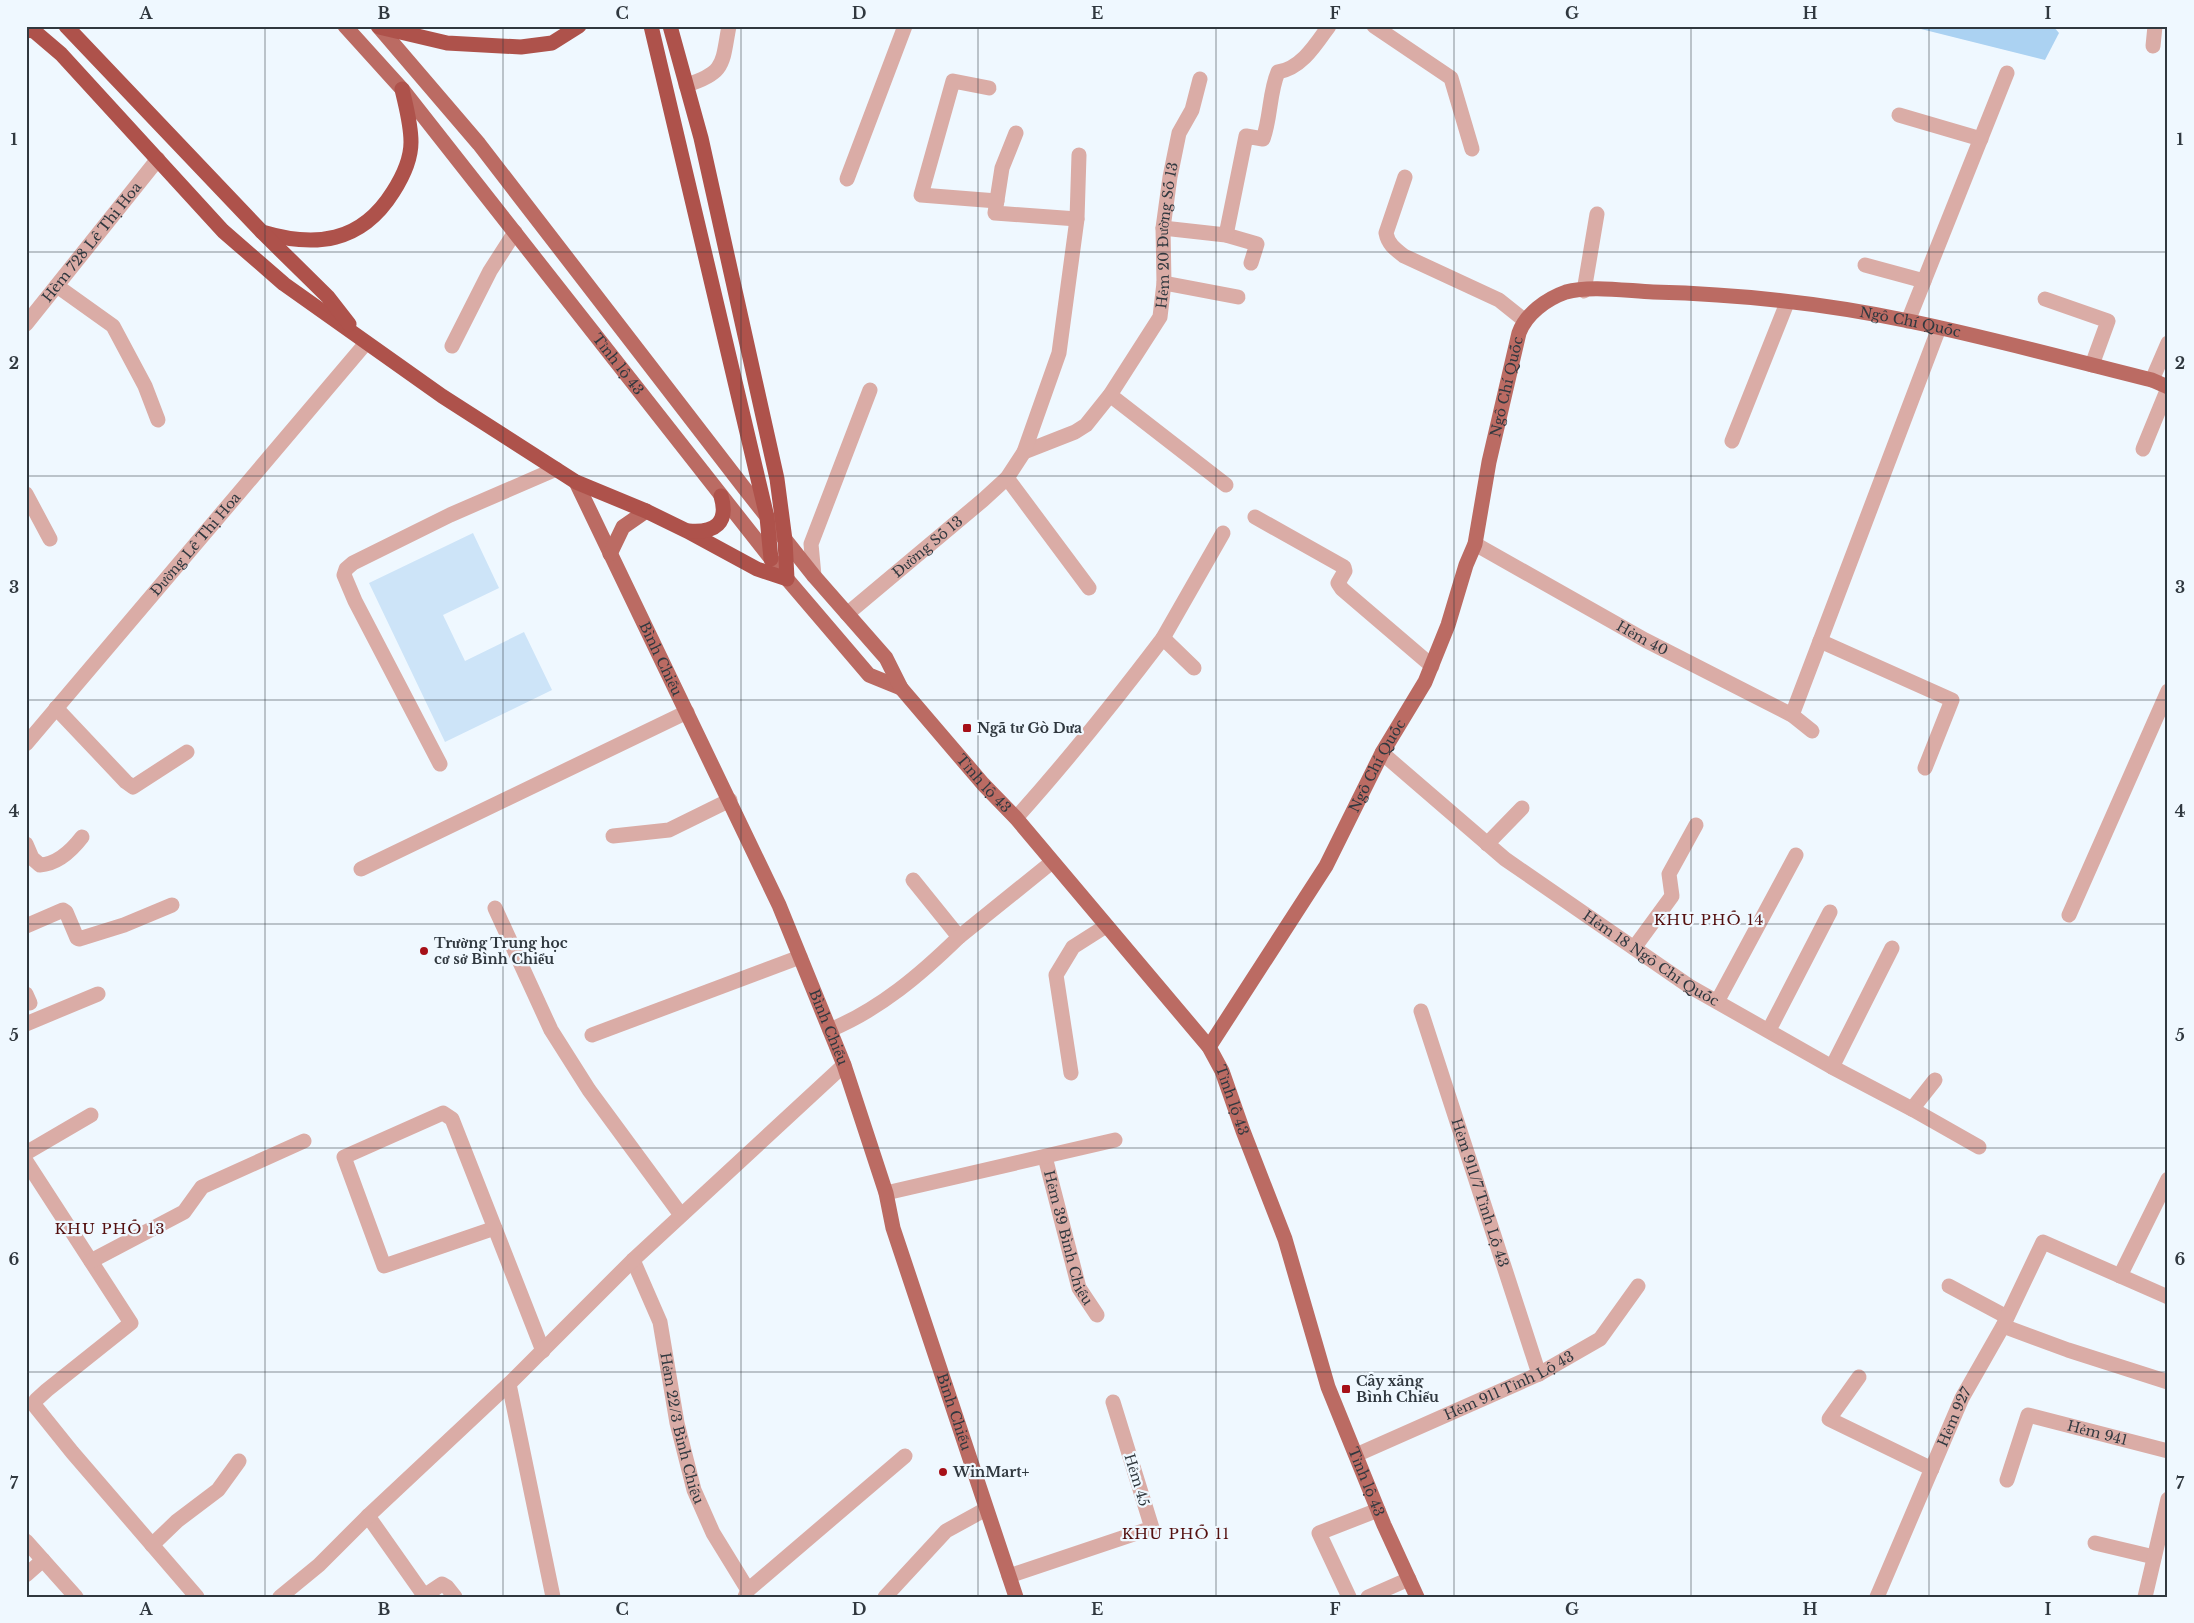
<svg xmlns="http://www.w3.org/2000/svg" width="2194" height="1623" viewBox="0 0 2194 1623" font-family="'Libre Baskerville',serif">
	<rect width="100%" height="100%" fill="#eff8ff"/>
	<polygon fill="#abd2f2" points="1909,26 2053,26 2059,33 2045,60"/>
	<polygon fill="#cde4f8" points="473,533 499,588 443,615 465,661 524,632 552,690 445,742 369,583"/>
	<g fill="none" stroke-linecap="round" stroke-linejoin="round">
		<g stroke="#daaca6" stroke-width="15">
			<polyline points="1374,26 1451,78 1472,149"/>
			<polyline points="2153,46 2155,26"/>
			<path d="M686,85C726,73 722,63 729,26"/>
			<polyline points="989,88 953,81 921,195 997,201"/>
			<polyline points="1899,115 1981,139"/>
			<polyline points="1016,133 1002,168 995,213 1077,219"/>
			<path d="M1405,177L1386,233C1388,244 1395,249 1404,256L1499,300L1524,320"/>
			<polyline points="847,179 905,26"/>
			<polyline points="1163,228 1226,235 1257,244 1251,263"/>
			<path d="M1226,235L1246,136L1263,139C1271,117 1269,93 1278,72C1302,68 1316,44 1329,26"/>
			<polyline points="1865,265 1924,281"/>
			<polyline points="1164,283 1238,297"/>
			<polyline points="57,286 113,326 145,386 158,420"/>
			<polyline points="1584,291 1597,214"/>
			<polyline points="2045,299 2108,321 2092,365"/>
			<polyline points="1908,321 2007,73"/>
			<path id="s1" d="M26,324L158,159"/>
			<polyline points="452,346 490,271 515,232"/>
			<polyline points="2152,380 2168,343"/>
			<polyline points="1110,395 1226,485"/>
			<polyline points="1732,441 1787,303"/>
			<polyline points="2143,449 2168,388"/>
			<path id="s2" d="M1024,452L1075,432L1086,425L1110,395L1160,317L1164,283L1163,228L1170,177L1179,133L1192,110L1200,79"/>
			<polyline points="1007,478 1089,588"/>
			<polyline points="26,494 50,539"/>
			<polyline points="1255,517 1344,567 1345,571 1338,583 1342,589 1432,666"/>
			<path id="s3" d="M1475,544L1645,640L1792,715L1812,731"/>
			<polyline points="814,576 811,544 870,390"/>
			<path id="s4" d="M847,614L983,500L1007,478L1024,452L1059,353L1077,219L1079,155"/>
			<polyline points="1163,638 1223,533"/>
			<polyline points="1820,641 1952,700 1925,768"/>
			<polyline points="56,708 126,782 133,787 187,752"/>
			<polyline points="1792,715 1939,328"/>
			<path id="s5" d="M26,744L366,343"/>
			<path id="s6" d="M1382,753L1505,859L1689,986L1832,1067L1912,1109L1935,1080"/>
			<polyline points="440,764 355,601 344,575 346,569 353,563 450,515 556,469"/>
			<path d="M1016,818C1068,760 1116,700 1163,638L1194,668"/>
			<polyline points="613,836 669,830 730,800"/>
			<path d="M26,844L32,858L40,865C57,864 72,850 82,837"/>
			<polyline points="1487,844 1522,808"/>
			<polyline points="361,869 687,712"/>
			<polyline points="913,880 959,937 1052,862"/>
			<polyline points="495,908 551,1030 589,1090 681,1215"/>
			<polyline points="2069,915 2168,691"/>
			<polyline points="26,926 63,910 66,912 77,938 79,939 124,925 172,905"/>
			<polyline points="1634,948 1672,896 1669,874 1696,825"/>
			<polyline points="26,994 30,1003"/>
			<polyline points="1718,1000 1796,855"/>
			<path id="s7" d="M1421,1011L1539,1374"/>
			<polyline points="26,1024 98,994"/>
			<path d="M830,1030C880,1009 920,975 959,937"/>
			<polyline points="1769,1030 1830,912"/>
			<polyline points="592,1035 800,957"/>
			<polyline points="1832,1067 1892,948"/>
			<polyline points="1071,1073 1056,975 1073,947 1106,926"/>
			<polyline points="1912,1109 1979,1147"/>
			<polyline points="26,1153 91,1115"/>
			<path id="s8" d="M1045,1157L1079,1288L1097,1315"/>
			<polyline points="26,1161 131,1323 47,1390 36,1400 35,1406 72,1452 197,1597"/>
			<polyline points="886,1193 1115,1140"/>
			<polyline points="495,1228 384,1266 344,1157 443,1113 452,1119 543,1351"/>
			<path id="s9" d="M633,1260L660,1322L677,1423L694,1490L713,1533L748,1590"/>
			<polyline points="91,1261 184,1212 202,1187 304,1141"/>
			<polyline points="2120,1276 2168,1179"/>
			<polyline points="1949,1286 2007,1317"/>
			<polyline points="2003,1326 2068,1350 2168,1382"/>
			<polyline points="1859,1377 1829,1419 1932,1469"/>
			<polyline points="509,1384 553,1597"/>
			<path id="s10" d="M1356,1455L1539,1374L1600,1339L1638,1286"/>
			<path id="s11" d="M2007,1480L2028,1415L2168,1451"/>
			<polyline points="368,1516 423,1594 427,1594 442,1584 447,1587 455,1597"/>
			<polyline points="26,1541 76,1597"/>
			<polyline points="2095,1543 2154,1557"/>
			<polyline points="152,1545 177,1521 218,1490 239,1461"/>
			<polyline points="26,1575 43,1560"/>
			<polyline points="1009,1576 1152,1528 1113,1402"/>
			<polyline points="280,1597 319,1565 368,1516 509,1384 633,1260 844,1065"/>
			<polyline points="745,1597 748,1590 905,1456"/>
			<polyline points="885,1597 946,1531 986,1509"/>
			<polyline points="1349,1597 1319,1533 1378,1510"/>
			<polyline points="1368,1597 1409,1579"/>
			<path id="s12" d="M1877,1597L1962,1398L2003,1326L2043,1242L2168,1297"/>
			<polyline points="2145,1597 2168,1499"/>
		</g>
		<g stroke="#bb6b63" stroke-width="15">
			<path id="s13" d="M345,26L402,89L787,579L869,675L901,688"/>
			<path id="s14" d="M378,26L479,144L745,489L814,576L886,658L901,688L983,784L1016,818L1209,1047L1222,1071L1243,1131L1285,1239L1328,1387L1384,1525L1417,1597"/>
			<path id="s15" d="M576,482L779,905L844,1065L886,1193L893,1228L1016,1597"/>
			<polyline points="610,554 623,527 646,511"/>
			<path id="s16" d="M1209,1047L1326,866L1382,753L1425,682L1448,625L1466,565L1475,544L1489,462L1519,333C1526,314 1546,299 1566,292C1590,285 1628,291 1653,292C1736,294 1828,304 1909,321C1991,338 2071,360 2152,380L2168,387"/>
		</g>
		<g stroke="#ae524b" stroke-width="15">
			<path d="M66,26L262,232C315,248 361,243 393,192C402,178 411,159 411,142C411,124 406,107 402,89"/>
			<polyline points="651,26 758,479 767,517 771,559"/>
			<polyline points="379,27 447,43 521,47 552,43 579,26"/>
			<polyline points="26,30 34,31 61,54 223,231 284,284 442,396 576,482 646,511 687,531 757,569 787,579 785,540 777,479 701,138 670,26"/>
			<polyline points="264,234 328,297 349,324"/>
			<path d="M689,531C715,533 729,523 721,496"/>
		</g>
	</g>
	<path fill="none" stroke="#30383f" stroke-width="1" stroke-opacity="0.55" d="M265,26V1597M503,26V1597M741,26V1597M978,26V1597M1216,26V1597M1454,26V1597M1691,26V1597M1929,26V1597M26,252H2168M26,476H2168M26,700H2168M26,924H2168M26,1148H2168M26,1372H2168"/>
	<g fill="#a61018" stroke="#eff8ff" stroke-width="2">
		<rect x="962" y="723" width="10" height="10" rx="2.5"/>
		<circle cx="424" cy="951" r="5"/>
		<rect x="1341" y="1384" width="10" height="10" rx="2.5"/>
		<circle cx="943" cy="1472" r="5"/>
	</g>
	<g text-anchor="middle" stroke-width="4.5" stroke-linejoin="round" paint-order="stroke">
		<g font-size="14" fill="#30383f" stroke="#eff8ff">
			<text dy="5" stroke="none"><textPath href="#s2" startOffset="281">Hẻm 20 Đường Số 13</textPath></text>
			<text dy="5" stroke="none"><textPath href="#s1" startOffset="105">Hèm 728 Lê Thị Hoa</textPath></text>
			<text dy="5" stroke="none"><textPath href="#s16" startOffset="1198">Ngô Chí Quốc</textPath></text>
			<text dy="5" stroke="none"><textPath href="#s13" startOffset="435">Tỉnh lộ 43</textPath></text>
			<text dy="5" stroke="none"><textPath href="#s16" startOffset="732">Ngô Chí Quốc</textPath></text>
			<text dy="5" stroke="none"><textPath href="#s5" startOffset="262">Đường Lê Thị Hoa</textPath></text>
			<text dy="5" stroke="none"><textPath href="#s4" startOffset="105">Đường Số 13</textPath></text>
			<text dy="5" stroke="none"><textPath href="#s3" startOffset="192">Hẻm 40</textPath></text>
			<text dy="5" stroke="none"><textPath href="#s15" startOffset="196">Bình Chiểu</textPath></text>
			<text dy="5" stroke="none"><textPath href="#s16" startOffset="328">Ngô Chí Quốc</textPath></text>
			<text dy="5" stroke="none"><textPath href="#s14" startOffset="971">Tỉnh lộ 43</textPath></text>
			<text dy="5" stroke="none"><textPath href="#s6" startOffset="339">Hẻm 18 Ngô Chí Quốc</textPath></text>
			<text dy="5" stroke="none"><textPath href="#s15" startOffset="601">Bình Chiểu</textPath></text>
			<text dy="5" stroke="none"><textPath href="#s14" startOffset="1376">Tỉnh lộ 43</textPath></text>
			<text dy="5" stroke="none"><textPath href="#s7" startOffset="191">Hẻm 911/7 Tỉnh Lộ 43</textPath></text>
			<text dy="5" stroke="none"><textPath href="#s8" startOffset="84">Hẻm 39 Bình Chiểu</textPath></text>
			<text dy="5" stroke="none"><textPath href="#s10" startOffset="168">Hẻm 911 Tỉnh Lộ 43</textPath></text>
			<text dy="5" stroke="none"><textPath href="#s15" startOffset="1006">Bình Chiểu</textPath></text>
			<text dy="5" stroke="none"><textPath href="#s12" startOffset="196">Hẻm 927</textPath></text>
			<text dy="5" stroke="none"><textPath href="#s9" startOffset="176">Hẻm 22/3 Bình Chiểu</textPath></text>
			<text dy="5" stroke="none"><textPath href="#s11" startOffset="140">Hẻm 941</textPath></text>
			<text transform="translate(1137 1480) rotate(73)" y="5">Hẻm 45</text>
			<text dy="5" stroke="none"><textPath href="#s14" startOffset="1781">Tỉnh lộ 43</textPath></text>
		</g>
		<g font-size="14" font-weight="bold" fill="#30383f" stroke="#eff8ff" text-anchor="start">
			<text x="977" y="733">Ngã tư Gò Dưa</text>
			<text x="434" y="948">Trường Trung học<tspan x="434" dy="16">cơ sở Bình Chiểu</tspan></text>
			<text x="1356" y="1386">Cây xăng<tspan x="1356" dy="16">Bình Chiểu</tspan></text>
			<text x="953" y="1477">WinMart+</text>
		</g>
		<g font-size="15" letter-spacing="1" fill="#54100f" stroke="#eff8ff">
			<text x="1709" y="925">KHU PHỐ 14</text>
			<text x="110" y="1234">KHU PHỐ 13</text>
			<text x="1176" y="1539">KHU PHỐ 11</text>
		</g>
	</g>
	<rect width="2194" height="1623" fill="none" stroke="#eff8ff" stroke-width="55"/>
	<rect x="28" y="28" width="2138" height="1568" fill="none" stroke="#30383f" stroke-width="2"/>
	<g font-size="16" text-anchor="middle" font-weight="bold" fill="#30383f">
		<text x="146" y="19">A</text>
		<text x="384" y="19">B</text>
		<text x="622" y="19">C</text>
		<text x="859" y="19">D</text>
		<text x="1097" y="19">E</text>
		<text x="1335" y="19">F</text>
		<text x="1572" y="19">G</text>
		<text x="1810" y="19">H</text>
		<text x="2048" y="19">I</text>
		<text x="14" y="145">1</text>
		<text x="2180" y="145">1</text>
		<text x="14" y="369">2</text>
		<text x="2180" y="369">2</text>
		<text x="14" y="593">3</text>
		<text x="2180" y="593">3</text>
		<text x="14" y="817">4</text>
		<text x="2180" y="817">4</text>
		<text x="14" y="1041">5</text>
		<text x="2180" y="1041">5</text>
		<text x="14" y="1265">6</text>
		<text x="2180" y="1265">6</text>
		<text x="14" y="1489">7</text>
		<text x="2180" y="1489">7</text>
		<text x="146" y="1615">A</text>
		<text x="384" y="1615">B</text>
		<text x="622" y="1615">C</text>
		<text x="859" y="1615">D</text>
		<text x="1097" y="1615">E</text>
		<text x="1335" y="1615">F</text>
		<text x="1572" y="1615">G</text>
		<text x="1810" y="1615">H</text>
		<text x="2048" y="1615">I</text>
	</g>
</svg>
